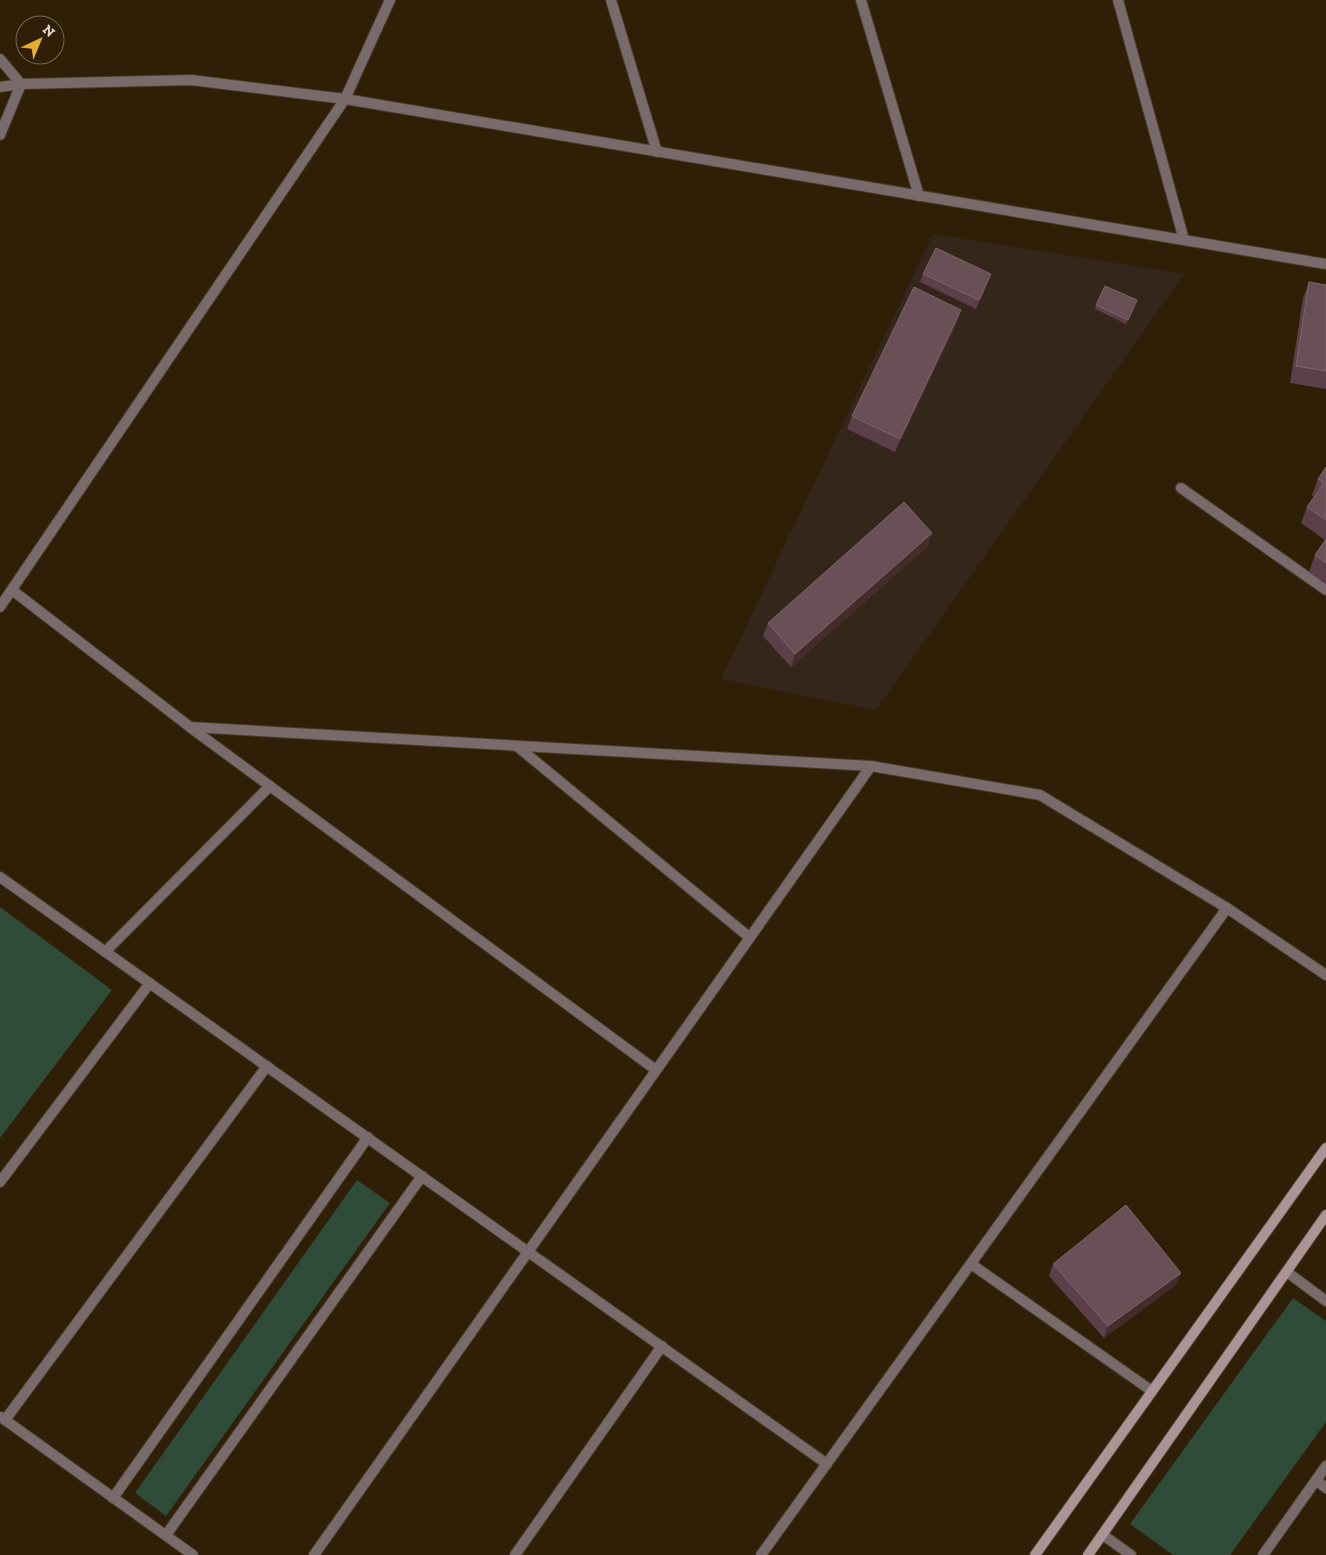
<svg xmlns="http://www.w3.org/2000/svg" width="1326" height="1555" viewBox="0 0 1326 1555" font-family="'Zilla Slab',serif">
	<rect width="100%" height="100%" fill="#2f1f07"/>
	<polygon fill="#35261b" points="933,234 1184,274 876,710 721,679"/>
	<g fill="#2e4c37">
		<polygon points="0,907 112,990 0,1138"/>
		<polygon points="357,1180 390,1203 166,1516 135,1493"/>
		<polygon points="1293,1298 1326,1321 1326,1422 1230,1555 1173,1555 1130,1524"/>
	</g>
	<g fill="none" stroke-linecap="round" stroke-linejoin="round">
		<defs>
			<polyline id="service" points="1181,488 1326,590"/>
			<g id="minor">
				<polyline points="611,0 657,152"/>
				<polyline points="861,0 919,196"/>
				<polyline points="1118,0 1184,240"/>
				<polyline points="0,59 21,84 0,135"/>
				<polyline points="0,87 21,84 191,80 345,99 1326,264"/>
				<polyline points="12,590 190,727 871,766 1040,795 1227,908 1326,975"/>
				<polyline points="0,607 345,99 390,0"/>
				<polyline points="191,728 656,1070"/>
				<polyline points="518,747 749,937"/>
				<polyline points="0,877 827,1464"/>
				<polyline points="105,952 270,786"/>
				<polyline points="0,1182 150,983"/>
				<polyline points="971,1264 1152,1391"/>
				<polyline points="1287,1272 1326,1301"/>
				<polyline points="1,1417 193,1555"/>
				<polyline points="5,1420 267,1066"/>
				<polyline points="1316,1480 1326,1488"/>
				<polyline points="113,1498 368,1137"/>
				<polyline points="166,1535 422,1176"/>
				<polyline points="1103,1535 1131,1555"/>
				<polyline points="314,1555 871,766"/>
				<polyline points="515,1555 662,1346"/>
				<polyline points="761,1555 1227,908"/>
				<polyline points="1263,1555 1326,1466"/>
			</g>
			<g id="secondary">
				<polyline points="1035,1555 1326,1148"/>
				<polyline points="1088,1555 1326,1215"/>
			</g>
		</defs>
		<use href="#service" stroke="#4b3c26" stroke-width="12"/>
		<use href="#minor" stroke="#4b3c26" stroke-width="12"/>
		<use href="#secondary" stroke="#4b3c26" stroke-width="12"/>
		<use href="#service" stroke="#796a6c" stroke-width="10"/>
		<use href="#minor" stroke="#796a6c" stroke-width="10"/>
		<use href="#secondary" stroke="#ab9396" stroke-width="10"/>
	</g>
	<g fill="#5b4049">
		<polygon points="923,274 988,283 976,309 920,282"/>
		<polygon points="1309,282 1326,285 1326,389 1290,383 1303,298"/>
		<polygon points="1137,300 1126,324 1095,309 1096,305"/>
		<polygon points="957,323 895,452 847,429 852,416"/>
		<polygon points="1326,467 1326,584 1309,572 1315,555 1325,540 1301,523 1307,507 1314,497 1312,495 1318,479"/>
		<polygon points="932,533 928,546 791,667 763,636 768,623"/>
		<polygon points="1053,1264 1181,1273 1176,1285 1104,1338 1049,1276"/>
	</g>
	<g fill="#432c29">
		<polygon points="991,274 988,283 976,309 979,300"/>
		<polygon points="961,310 957,323 895,452 900,439"/>
		<polygon points="932,533 928,546 791,667 795,654"/>
		<polygon points="1181,1273 1176,1285 1104,1338 1108,1326"/>
	</g>
	<g fill="#695056" stroke="#7c6568">
		<polygon points="936,248 991,274 979,300 923,274"/>
		<polygon points="1309,282 1326,285 1326,371 1296,366"/>
		<polygon points="1105,286 1137,300 1128,320 1096,305"/>
		<polygon points="914,287 961,310 900,439 852,416"/>
		<polygon points="1326,467 1326,520 1307,507 1324,483 1318,479"/>
		<polygon points="904,502 932,533 795,654 768,623"/>
		<polygon points="1326,539 1326,563 1315,555"/>
		<polygon points="1126,1205 1181,1273 1108,1326 1053,1264"/>
	</g>
	<g transform="translate(40 40) rotate(44)"><circle r="24" fill="#2f1f07" stroke="#766854"/>
	<path d="M0-4L9 19L0 12L-9 19Z" fill="#e2af34"/>
	<text y="-8" font-size="14" font-weight="bold" text-anchor="middle" fill="#e1d6c8">N</text>
	</g>
</svg>
